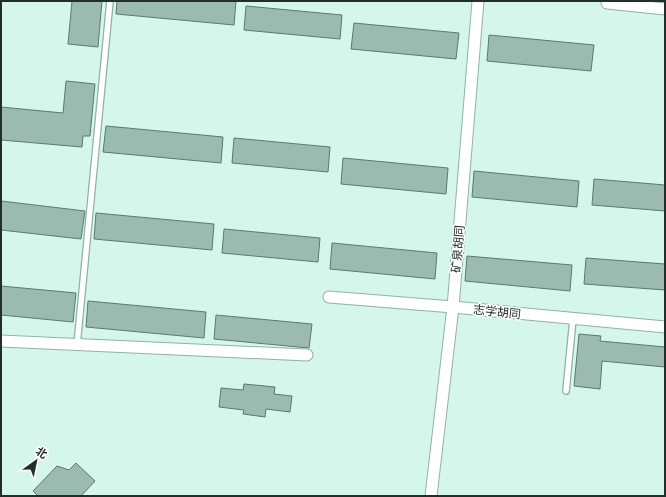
<svg xmlns="http://www.w3.org/2000/svg" width="666" height="497" viewBox="0 0 666 497" font-family="Raleway,'Noto Sans SC',sans-serif">
	<rect width="100%" height="100%" fill="#d5f7eb"/>
	<g fill="#9bbbb1" stroke="#5a796f">
		<polygon points="72,1 102,1 98,47 68,44"/>
		<polygon points="117,1 236,1 234,25 116,14"/>
		<polygon points="246,6 342,15 340,39 244,30"/>
		<polygon points="354,23 459,33 456,59 351,49"/>
		<polygon points="489,35 594,45 591,71 487,61"/>
		<polygon points="66,81 95,84 90,136 83,136 82,147 1,140 1,107 63,113"/>
		<polygon points="106,126 223,137 221,163 103,152"/>
		<polygon points="234,138 330,147 328,172 232,163"/>
		<polygon points="343,158 448,168 446,194 341,184"/>
		<polygon points="474,171 579,181 577,207 472,197"/>
		<polygon points="594,179 665,185 665,211 592,205"/>
		<polygon points="1,201 85,211 81,239 1,230"/>
		<polygon points="96,213 214,224 212,250 94,239"/>
		<polygon points="224,229 320,238 318,262 222,253"/>
		<polygon points="332,243 437,253 435,279 330,269"/>
		<polygon points="467,256 572,265 570,291 465,281"/>
		<polygon points="586,258 665,264 665,290 584,284"/>
		<polygon points="1,286 76,293 73,322 1,315"/>
		<polygon points="88,301 206,312 204,338 86,327"/>
		<polygon points="216,315 312,324 309,348 214,339"/>
		<polygon points="579,334 601,336 600,341 665,347 665,367 602,361 600,389 574,386"/>
		<polygon points="244,384 275,387 274,394 292,396 290,412 266,409 265,417 243,414 244,410 219,407 221,388 243,390"/>
		<polygon points="76,463 95,481 81,496 38,496 33,491 57,466 69,470"/>
	</g>
	<g fill="none" stroke-linecap="round" stroke-linejoin="round">
		<defs>
			<g id="lane">
				<polyline points="77,345 110,1"/>
				<polyline points="566,391 573,319"/>
			</g>
			<g id="street">
				<polyline points="607,3 665,9"/>
				<polyline points="329,297 453,307 665,327"/>
				<polyline points="1,341 307,355"/>
				<polyline points="431,496 453,307 478,1"/>
			</g>
		</defs>
		<use href="#lane" stroke="#91b1a7" stroke-width="8"/>
		<use href="#street" stroke="#91b1a7" stroke-width="13"/>
		<use href="#lane" stroke="#fff" stroke-width="5.5"/>
		<use href="#street" stroke="#fff" stroke-width="11"/>
	</g>
	<g text-anchor="middle" stroke-width="3" stroke-linejoin="round" paint-order="stroke">
		<g font-size="12" fill="#212e2a" stroke="#fff">
			<text transform="translate(458 249) rotate(-85)" y="4">矿泉胡同</text>
			<text transform="translate(497 312) rotate(6)" y="4">志学胡同</text>
		</g>
	</g>
	<rect width="666" height="497" fill="none" stroke="#212e2a" stroke-width="4"/>
	<g transform="translate(36 461) rotate(33)" stroke="#ffffff" stroke-width="3" paint-order="stroke">
	<path d="M0-3L7 15L0 10L-7 15Z" fill="#212e2a"/>
	<text y="-6" font-size="11" font-weight="bold" text-anchor="middle" fill="#212e2a">北</text>
	</g>
</svg>
